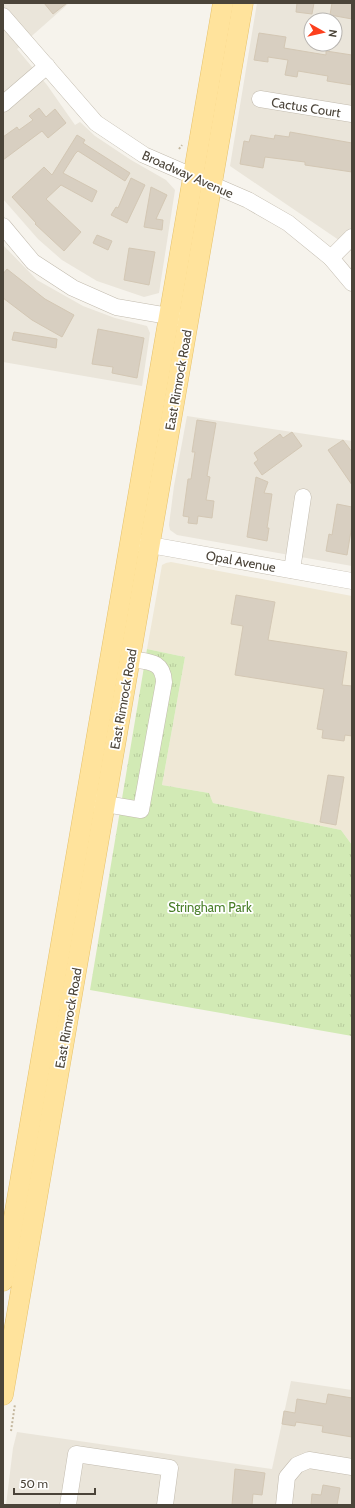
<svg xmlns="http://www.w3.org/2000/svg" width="355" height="1508" viewBox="0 0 355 1508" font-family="Cabin,sans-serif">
	<defs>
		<pattern id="park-tufts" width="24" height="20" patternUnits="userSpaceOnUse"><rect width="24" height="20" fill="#d2eab5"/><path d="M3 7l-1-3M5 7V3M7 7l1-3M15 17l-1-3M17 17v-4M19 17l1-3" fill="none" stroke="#b6ca9c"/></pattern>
	</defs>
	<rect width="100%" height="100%" fill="#f6f3ec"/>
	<g fill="#eae5da" fill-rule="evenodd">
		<polygon points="3,3 69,3 17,49 47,85 75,125 80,122 95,136 131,160 166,180 175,190 159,293 144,297 97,281 62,260 38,239 3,199"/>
		<path d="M257,3H352V249L230,166ZM311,20H335V44H311Z"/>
		<polygon points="3,245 37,280 83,306 115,318 147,326 150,333 142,386 3,362"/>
		<polygon points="187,416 352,441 352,566 177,535 170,530 169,525 174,486"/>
		<polygon points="291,1381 352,1390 352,1505 6,1505 13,1448 17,1432 272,1469"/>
	</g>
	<polygon fill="#efe8d6" points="171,562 352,596 352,845 341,830 213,803 209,793 162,785 185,657 147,649 162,565 166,563"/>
	<polygon fill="url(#park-tufts)" points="147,649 185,657 162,785 209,793 213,803 341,830 352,845 352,1036 90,990"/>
	<g fill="#d8cfc1" stroke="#d3c7b4">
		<polygon points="44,3 67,3 53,14"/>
		<polygon points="297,3 314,3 312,14 296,12"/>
		<polygon points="332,3 352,3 352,19 330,15"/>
		<polygon points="259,33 286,37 284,48 326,55 326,51 352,55 352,85 327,81 328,76 298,71 297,77 285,75 288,60 268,57 268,62 254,60"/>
		<polygon points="39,108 46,117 55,109 66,123 48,138 42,131 3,160 3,137 17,127 19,130 33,120 29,116"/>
		<polygon points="290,132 352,143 352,172 305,165 305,162 265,157 263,168 240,164 244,141 249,142 251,135 274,139 275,135 289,137"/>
		<polygon points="77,135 85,140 83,143 130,173 125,181 78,151 75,154 63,173 97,191 92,202 61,185 46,199 81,232 64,251 35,224 36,223 12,197 44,167 52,175"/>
		<polygon points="131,178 145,185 127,223 111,215 116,207 118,208"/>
		<polygon points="151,187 167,195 156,219 163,220 162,230 144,227"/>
		<polygon points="97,235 112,241 108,250 93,243"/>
		<polygon points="129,248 155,252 149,285 124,280"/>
		<polygon points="7,269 45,299 74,315 62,337 32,320 3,298 3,274"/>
		<polygon points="98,329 144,338 137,378 112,373 113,367 92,364"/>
		<polygon points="14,332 57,339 56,348 12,340"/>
		<polygon points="197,420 216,423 207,476 210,477 206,500 214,501 212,518 198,516 197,524 188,523 189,517 183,516 188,479 191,479 195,452 192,452"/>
		<polygon points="292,432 302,446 262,475 254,463 258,460 254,453 280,434 283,438"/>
		<polygon points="343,440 352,452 352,485 328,450"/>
		<polygon points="256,477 268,482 264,493 272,494 267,528 269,528 267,541 247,537"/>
		<polygon points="337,504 352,507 352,525 347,555 326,551 329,534 332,535"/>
		<polygon points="236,595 275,602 268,640 347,652 342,685 352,686 352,736 345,735 344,741 322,738 323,730 317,729 324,689 235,675 243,626 231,624"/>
		<polygon points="328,775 344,777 336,825 320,822"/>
		<polygon points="328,1394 352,1398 352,1437 322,1432 323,1426 296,1422 295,1426 282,1424 284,1411 295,1413 297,1399 326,1404"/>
		<polygon points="235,1469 265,1473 262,1495 253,1494 252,1505 232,1505"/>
		<polygon points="323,1485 340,1488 337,1505 311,1505 312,1494 321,1495"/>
	</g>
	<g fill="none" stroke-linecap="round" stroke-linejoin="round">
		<defs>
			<g id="minor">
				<polyline points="3,16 96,123 144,155 248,200 288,223 331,258 352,283"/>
				<polyline points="260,99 352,114"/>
				<polyline points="3,104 47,66"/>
				<polyline points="3,226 33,262 73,288 116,307 180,318"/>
				<polyline points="331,258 352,237"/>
				<polyline points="139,543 352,581"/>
				<polyline points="292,570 303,497"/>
				<path d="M94,802L141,810L164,682C163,660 148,662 130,659"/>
				<polyline points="68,1505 76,1454 170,1468 165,1505"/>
				<polyline points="284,1505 287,1477 297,1465 309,1460 352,1467"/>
			</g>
			<g id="major">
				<polyline points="3,1281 223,3"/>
				<polyline points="3,1395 243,3"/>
			</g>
		</defs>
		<use href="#minor" stroke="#c2bbae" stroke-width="17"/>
		<use href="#major" stroke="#e6c16a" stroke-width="21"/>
		<g stroke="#c4b79f" stroke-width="2" stroke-dasharray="2 2" stroke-linecap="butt">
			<polyline points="179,149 182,145"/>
			<polyline points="11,1431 15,1404"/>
		</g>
		<use href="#minor" stroke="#fff" stroke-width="16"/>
		<use href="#major" stroke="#ffe39c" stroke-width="20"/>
	</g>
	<g text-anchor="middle" stroke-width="3.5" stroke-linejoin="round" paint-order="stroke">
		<g font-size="13" fill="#4b4439" stroke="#fff">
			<text transform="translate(306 107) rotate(9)" y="5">Cactus Court</text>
			<text transform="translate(188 174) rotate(24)" y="5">Broadway Avenue</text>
			<text transform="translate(178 380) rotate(-80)" y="5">East Rimrock Road</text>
			<text transform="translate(241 561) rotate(10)" y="5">Opal Avenue</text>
			<text transform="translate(123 699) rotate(-80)" y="5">East Rimrock Road</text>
			<text transform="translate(68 1018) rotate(-80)" y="5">East Rimrock Road</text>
		</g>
		<g font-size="13" fill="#4a7f2a" stroke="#fff">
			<text x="210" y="912">Stringham Park</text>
		</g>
	</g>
	<rect width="355" height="1508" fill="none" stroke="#4b4439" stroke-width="8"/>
	<g transform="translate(323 32) rotate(98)"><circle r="19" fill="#ffffff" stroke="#b7b4b0"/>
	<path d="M0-3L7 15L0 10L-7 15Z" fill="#fc3f1d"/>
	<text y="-6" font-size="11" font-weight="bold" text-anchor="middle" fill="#4b4439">N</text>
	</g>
	<path d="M14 1488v6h81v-6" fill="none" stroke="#4b4439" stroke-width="2"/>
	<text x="20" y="1488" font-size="12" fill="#4b4439" stroke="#ffffff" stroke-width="3" paint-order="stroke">50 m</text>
</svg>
